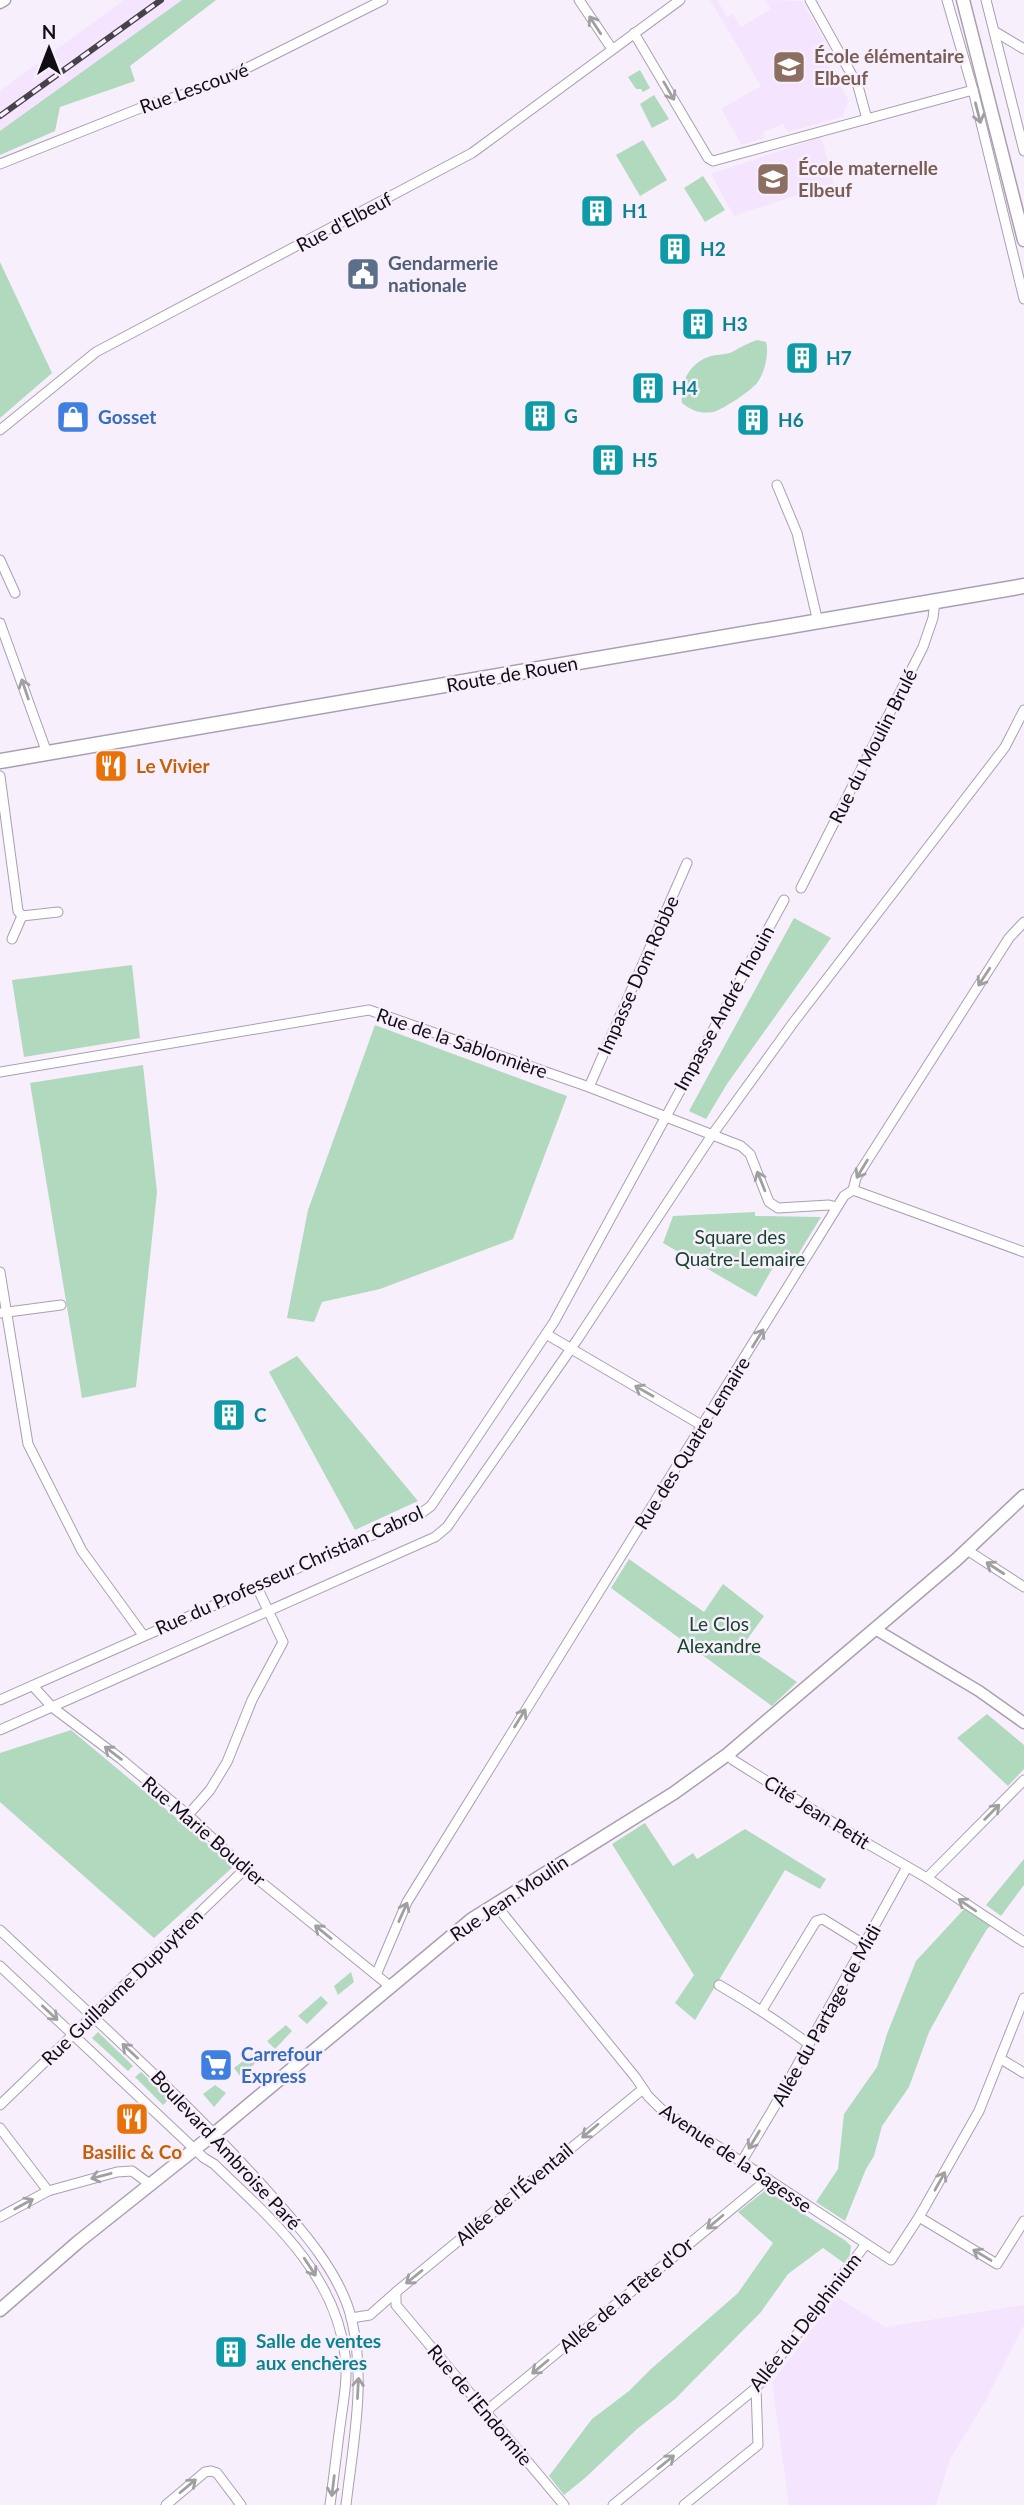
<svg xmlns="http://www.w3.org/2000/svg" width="1024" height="2505" viewBox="0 0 1024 2505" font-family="Lato,sans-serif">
	<rect width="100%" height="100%" fill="#f8effd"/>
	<g fill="#f4e4fd">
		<polygon points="124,0 182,0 0,131 0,91"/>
		<polygon points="710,0 717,0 727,17 733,14 741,27 771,9 766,0 802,1 833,56 826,61 849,101 842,117 788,132 783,124 763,132 765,138 742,145 721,109 761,86"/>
		<polygon points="821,137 834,183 734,216 711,174"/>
		<polygon points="837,2297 885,2327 1024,2305 1024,2325 986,2400 950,2459 936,2505 789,2505 772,2382"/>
	</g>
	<g fill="#b0d9bd">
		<polygon points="182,0 216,0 130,66 135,81 60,107 55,131 0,155 0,131"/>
		<polygon points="640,70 650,88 643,92 641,89 636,89 628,77"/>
		<polygon points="654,95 669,119 652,128 640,104"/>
		<polygon points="643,140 667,180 640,196 616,155"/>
		<polygon points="703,176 725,210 705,222 684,188"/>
		<polygon points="0,262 52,373 0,418"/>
		<path d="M757,340L766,342C769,352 765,371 759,380C755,389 722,410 713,412C701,414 692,411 682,403C679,383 690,362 711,356C718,354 726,355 732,352C741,347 748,343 757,340Z"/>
		<polygon points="794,918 831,938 727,1084 706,1119 689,1111"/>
		<polygon points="132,965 140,1038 24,1057 12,980"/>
		<polygon points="375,1025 567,1096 513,1239 380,1289 322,1302 314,1322 287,1318 308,1210"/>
		<polygon points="143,1065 157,1192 136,1387 82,1398 30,1083"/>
		<polygon points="755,1212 755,1216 821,1217 794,1261 779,1257 756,1297 663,1243 673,1216"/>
		<polygon points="297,1356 418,1501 355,1530 269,1372"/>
		<polygon points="629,1559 704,1612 723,1584 764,1616 743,1645 797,1682 772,1706 611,1588"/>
		<polygon points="987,1714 1024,1745 1024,1769 1008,1786 957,1738"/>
		<polygon points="71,1730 234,1866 154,1938 0,1802 0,1753"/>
		<polygon points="645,1823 673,1866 693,1853 697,1859 745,1829 826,1879 820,1889 785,1870 695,2020 675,2003 694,1975 612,1844"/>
		<polygon points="1024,1859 1024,1885 1001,1916 986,1905"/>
		<polygon points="965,1908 992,1925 987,1929 972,1954 929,2032 909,2087 882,2126 874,2156 866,2169 845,2221 816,2202 838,2169 844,2114 877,2067 887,2034 916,1961"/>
		<polygon points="351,1972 354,1982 338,1995 334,1986"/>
		<polygon points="321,1996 328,2003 307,2024 298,2016"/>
		<polygon points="286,2025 292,2031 275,2049 267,2041"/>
		<polygon points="98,2032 133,2066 128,2071 92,2038"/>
		<polygon points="252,2054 258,2061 240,2076 234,2068"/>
		<polygon points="141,2072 169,2099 163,2105 135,2077"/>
		<polygon points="215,2085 226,2093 214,2107 203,2094"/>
		<polygon points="766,2190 846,2241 851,2246 850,2255 844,2263 823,2248 788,2274 761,2312 675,2399 637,2429 585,2478 564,2495 549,2476 592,2419 629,2391 651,2369 738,2293 773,2243 738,2212"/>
	</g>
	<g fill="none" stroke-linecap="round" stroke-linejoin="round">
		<defs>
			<g id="minor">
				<polyline points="579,0 612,49"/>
				<polyline points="810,0 858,86 867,119"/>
				<polyline points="947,0 973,90 1024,299"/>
				<polyline points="986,0 1024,151"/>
				<polyline points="994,31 1024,49"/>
				<polyline points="634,33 708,158 713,161 973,90"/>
				<polyline points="0,164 148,105 182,95 231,76 383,0"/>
				<polyline points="0,430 96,352 472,153 680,0"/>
				<polyline points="777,485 797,533 818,622"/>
				<polyline points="0,560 15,593"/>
				<polyline points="0,623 47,753"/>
				<polyline points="0,776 18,911 22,916 58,912"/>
				<polyline points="801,888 923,647 933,618 935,601"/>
				<polyline points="12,939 22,916"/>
				<polyline points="0,1072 369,1010 589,1087 741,1146 750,1154 769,1202 778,1208 829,1205 837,1207"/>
				<polyline points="589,1087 687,863"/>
				<polyline points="853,1190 1024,1252"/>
				<polyline points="0,1272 28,1444 82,1551 143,1635"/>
				<polyline points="0,1313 61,1305"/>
				<polyline points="546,1334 703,1426"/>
				<polyline points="967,1550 1024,1587"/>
				<polyline points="33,1686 52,1707 121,1759 188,1815 245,1869 391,1987"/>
				<polyline points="0,1700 420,1514 431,1506 554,1322 784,900"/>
				<polyline points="0,1730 435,1537 447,1527 577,1340 712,1135 793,1023 1005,747 1024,710"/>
				<polyline points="728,1754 733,1760 856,1837 927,1878 1024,1942"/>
				<polyline points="188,1815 210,1790 227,1762 252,1700 283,1642 257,1587"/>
				<polyline points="927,1878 1024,1780"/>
				<polyline points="495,1904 636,2078 648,2096 661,2109 891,2260 919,2217 979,2111 1024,1998"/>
				<path d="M0,1930C89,2014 180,2094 262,2185C295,2222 341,2271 352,2321C366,2382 353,2444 346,2505"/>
				<path d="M0,1966L204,2158L214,2164C270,2218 335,2272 345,2355C348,2376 344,2398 341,2419C337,2448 334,2476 330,2505"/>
				<polyline points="376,1975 407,1902 844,1196 853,1190 856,1178 1009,938 1024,922"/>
				<path d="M719,1985C750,2003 780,2023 809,2044"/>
				<polyline points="762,2010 816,1921 823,1919 865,1945"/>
				<polyline points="1001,2059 1024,2073"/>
				<polyline points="0,2105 245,1869"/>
				<polyline points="0,2128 48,2191"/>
				<polyline points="742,2161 773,2109 907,1867"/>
				<polyline points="0,2217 48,2191 117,2172 132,2171 151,2185"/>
				<polyline points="919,2217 997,2264 1024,2221"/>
				<polyline points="351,2318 370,2315 396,2292"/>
				<polyline points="485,2412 768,2179"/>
				<polyline points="166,2505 205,2472 211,2471 217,2473 241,2505"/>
				<polyline points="564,2505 396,2305 396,2292 643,2089"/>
				<polyline points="613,2505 756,2388 866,2244"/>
				<polyline points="684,2505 758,2445 756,2388"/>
			</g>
			<g id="tertiary">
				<polyline points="0,3 5,0"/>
				<polyline points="875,1629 979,1691 1024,1723"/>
			</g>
			<g id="secondary">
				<polyline points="963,0 1024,240"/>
				<polyline points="0,2310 78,2242 215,2133 472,1919 674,1793 728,1754 956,1560 1024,1496"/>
			</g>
			<polyline id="primary" points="0,761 1024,586"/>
		</defs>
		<use href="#minor" stroke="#aa9fb0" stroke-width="11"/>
		<use href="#tertiary" stroke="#aa9fb0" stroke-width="13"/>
		<use href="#secondary" stroke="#aa9fb0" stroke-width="15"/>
		<use href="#primary" stroke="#aa9fb0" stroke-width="17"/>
		<use href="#minor" stroke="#fff" stroke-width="9"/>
		<use href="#tertiary" stroke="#fff" stroke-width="10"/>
		<use href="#secondary" stroke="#fff" stroke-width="12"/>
		<use href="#primary" stroke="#fff" stroke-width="14"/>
		<defs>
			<polyline id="rail" points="0,116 161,0"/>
		</defs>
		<use href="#rail" stroke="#474249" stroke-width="6"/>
		<use href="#rail" stroke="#f8effd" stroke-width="3.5" stroke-dasharray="10" stroke-linecap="butt"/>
	</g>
	<defs><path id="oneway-shaft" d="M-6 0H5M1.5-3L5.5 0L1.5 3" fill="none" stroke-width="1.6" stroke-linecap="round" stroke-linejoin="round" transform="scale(1.75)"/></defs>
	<g stroke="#a09fa1">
		<use href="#oneway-shaft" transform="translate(595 25) rotate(-123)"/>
		<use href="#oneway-shaft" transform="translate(669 91) rotate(60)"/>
		<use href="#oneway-shaft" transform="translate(978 113) rotate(76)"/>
		<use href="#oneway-shaft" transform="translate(25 689) rotate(-109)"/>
		<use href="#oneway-shaft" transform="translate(984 977) rotate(123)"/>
		<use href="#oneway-shaft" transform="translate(862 1169) rotate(121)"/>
		<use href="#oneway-shaft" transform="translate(761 1181) rotate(-112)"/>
		<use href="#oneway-shaft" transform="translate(758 1338) rotate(-58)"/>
		<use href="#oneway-shaft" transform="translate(644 1391) rotate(-150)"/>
		<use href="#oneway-shaft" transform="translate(995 1568) rotate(-147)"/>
		<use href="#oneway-shaft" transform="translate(520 1718) rotate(-58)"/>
		<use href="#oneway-shaft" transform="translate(113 1753) rotate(-143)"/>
		<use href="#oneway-shaft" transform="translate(992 1812) rotate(-45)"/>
		<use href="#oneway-shaft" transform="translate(967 1905) rotate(-146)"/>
		<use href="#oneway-shaft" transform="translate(403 1912) rotate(-66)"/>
		<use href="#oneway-shaft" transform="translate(323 1932) rotate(-141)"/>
		<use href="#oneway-shaft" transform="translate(50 2013) rotate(43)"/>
		<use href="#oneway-shaft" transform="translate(130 2051) rotate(-137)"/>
		<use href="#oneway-shaft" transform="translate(590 2131) rotate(140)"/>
		<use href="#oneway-shaft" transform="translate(754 2140) rotate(121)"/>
		<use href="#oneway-shaft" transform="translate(101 2176) rotate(165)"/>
		<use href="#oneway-shaft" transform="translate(940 2181) rotate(-61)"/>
		<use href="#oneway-shaft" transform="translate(24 2204) rotate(-29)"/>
		<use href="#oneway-shaft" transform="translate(715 2222) rotate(140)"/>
		<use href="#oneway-shaft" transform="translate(982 2255) rotate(-149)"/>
		<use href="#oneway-shaft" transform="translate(310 2267) rotate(57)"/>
		<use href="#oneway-shaft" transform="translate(414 2277) rotate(141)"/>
		<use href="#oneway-shaft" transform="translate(540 2367) rotate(140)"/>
		<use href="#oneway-shaft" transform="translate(358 2388) rotate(-87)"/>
		<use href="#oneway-shaft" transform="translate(666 2462) rotate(-39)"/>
		<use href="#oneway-shaft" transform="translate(188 2486) rotate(-40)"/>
		<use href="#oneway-shaft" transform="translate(333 2486) rotate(97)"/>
	</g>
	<defs>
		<symbol id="school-square" viewBox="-11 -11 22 22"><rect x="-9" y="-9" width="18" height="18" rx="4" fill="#8d6e63" stroke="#f8effd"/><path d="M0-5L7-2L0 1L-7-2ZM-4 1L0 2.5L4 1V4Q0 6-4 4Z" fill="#fff"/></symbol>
		<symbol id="building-square" viewBox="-11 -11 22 22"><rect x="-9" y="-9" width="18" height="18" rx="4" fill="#0f9aa8" stroke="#f8effd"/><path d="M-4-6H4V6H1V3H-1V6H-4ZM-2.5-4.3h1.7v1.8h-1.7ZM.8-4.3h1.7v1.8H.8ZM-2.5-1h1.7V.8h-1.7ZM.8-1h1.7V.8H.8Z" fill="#fff"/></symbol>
		<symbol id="civic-square" viewBox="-11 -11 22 22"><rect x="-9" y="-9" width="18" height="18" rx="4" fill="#5c6f8a" stroke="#f8effd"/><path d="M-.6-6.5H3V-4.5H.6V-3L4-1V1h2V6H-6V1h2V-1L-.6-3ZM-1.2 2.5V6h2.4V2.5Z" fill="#fff"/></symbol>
		<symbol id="shop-square" viewBox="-11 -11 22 22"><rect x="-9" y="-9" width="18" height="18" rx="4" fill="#3f7fe0" stroke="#f8effd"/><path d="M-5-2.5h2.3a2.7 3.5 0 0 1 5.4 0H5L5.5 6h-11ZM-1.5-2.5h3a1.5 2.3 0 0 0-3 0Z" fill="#fff"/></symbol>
		<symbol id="restaurant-square" viewBox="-11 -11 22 22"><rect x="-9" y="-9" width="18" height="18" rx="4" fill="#e8710a" stroke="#f8effd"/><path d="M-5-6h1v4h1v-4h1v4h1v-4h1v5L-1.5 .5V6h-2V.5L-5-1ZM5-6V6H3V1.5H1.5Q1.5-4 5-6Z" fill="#fff"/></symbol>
		<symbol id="supermarket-square" viewBox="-11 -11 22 22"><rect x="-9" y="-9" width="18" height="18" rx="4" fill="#3f7fe0" stroke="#f8effd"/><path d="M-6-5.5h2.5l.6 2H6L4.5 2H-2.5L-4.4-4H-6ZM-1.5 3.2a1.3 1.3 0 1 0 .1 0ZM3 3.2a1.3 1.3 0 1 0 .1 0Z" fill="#fff"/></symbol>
	</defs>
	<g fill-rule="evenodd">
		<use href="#school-square" x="770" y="48" width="38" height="38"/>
		<use href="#school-square" x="754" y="160" width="38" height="38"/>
		<use href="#building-square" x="578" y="192" width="38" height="38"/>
		<use href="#building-square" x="656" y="230" width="38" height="38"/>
		<use href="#civic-square" x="344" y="255" width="38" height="38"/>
		<use href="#building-square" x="679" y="305" width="38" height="38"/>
		<use href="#building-square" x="783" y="339" width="38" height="38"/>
		<use href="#building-square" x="629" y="369" width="38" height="38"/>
		<use href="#building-square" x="521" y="397" width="38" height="38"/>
		<use href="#shop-square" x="54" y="398" width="38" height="38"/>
		<use href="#building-square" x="734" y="401" width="38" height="38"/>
		<use href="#building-square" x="589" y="441" width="38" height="38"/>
		<use href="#restaurant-square" x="92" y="747" width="38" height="38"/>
		<use href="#building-square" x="210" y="1396" width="38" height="38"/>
		<use href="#supermarket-square" x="197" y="2046" width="38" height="38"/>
		<use href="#restaurant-square" x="113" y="2100" width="38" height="38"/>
		<use href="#building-square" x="212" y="2333" width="38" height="38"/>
	</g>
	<g text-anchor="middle" stroke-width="5" stroke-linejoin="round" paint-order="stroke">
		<g font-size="19" font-weight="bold" fill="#785e54" stroke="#f8effd" text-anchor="start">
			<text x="814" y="63">École élémentaire<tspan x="814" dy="22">Elbeuf</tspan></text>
			<text x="798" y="175">École maternelle<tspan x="798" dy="22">Elbeuf</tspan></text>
		</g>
		<g font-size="19" fill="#110e13" stroke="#f8effd">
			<text transform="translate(194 88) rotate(-20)" y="7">Rue Lescouvé</text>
			<text transform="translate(344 222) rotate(-28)" y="7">Rue d'Elbeuf</text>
			<text transform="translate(512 674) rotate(-10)" y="7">Route de Rouen</text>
			<text transform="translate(873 746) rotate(-63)" y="7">Rue du Moulin Brulé</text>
			<text transform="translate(638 975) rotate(-66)" y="7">Impasse Dom Robbe</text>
			<text transform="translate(724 1008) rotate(-61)" y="7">Impasse André Thouin</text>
			<text transform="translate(462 1043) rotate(19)" y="7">Rue de la Sablonnière</text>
			<text transform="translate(692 1443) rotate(-58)" y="7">Rue des Quatre Lemaire</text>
			<text transform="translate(289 1570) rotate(-24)" y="7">Rue du Professeur Christian Cabrol</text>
			<text transform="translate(817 1812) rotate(32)" y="7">Cité Jean Petit</text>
			<text transform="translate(204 1831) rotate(41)" y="7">Rue Marie Boudier</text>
			<text transform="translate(509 1898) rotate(-34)" y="7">Rue Jean Moulin</text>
			<text transform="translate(122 1987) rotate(-44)" y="7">Rue Guillaume Dupuytren</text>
			<text transform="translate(826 2015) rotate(-61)" y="7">Allée du Partage de Midi</text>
			<text transform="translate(226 2150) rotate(47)" y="7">Boulevard Ambroise Paré</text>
			<text transform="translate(736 2158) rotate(34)" y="7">Avenue de la Sagesse</text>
			<text transform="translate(514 2194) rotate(-40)" y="7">Allée de l'Éventail</text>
			<text transform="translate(626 2295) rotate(-40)" y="7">Allée de la Tête d'Or</text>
			<text transform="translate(805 2322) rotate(-52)" y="7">Allée du Delphinium</text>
			<text transform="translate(480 2405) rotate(50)" y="7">Rue de l'Endormie</text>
		</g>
		<g font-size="19" font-weight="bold" fill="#0d838f" stroke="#f8effd" text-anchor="start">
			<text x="622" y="218">H1</text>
			<text x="700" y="256">H2</text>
			<text x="722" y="331">H3</text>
			<text x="826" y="365">H7</text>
			<text x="672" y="395">H4</text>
			<text x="564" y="423">G</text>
			<text x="778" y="427">H6</text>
			<text x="632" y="467">H5</text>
			<text x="254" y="1422">C</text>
			<text x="256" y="2348">Salle de ventes<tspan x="256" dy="22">aux enchères</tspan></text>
		</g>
		<g font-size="19" font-weight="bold" fill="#4e5e75" stroke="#f8effd" text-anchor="start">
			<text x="388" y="270">Gendarmerie<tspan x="388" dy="22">nationale</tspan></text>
		</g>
		<g font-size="19" font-weight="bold" fill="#366cbe" stroke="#f8effd" text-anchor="start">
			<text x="98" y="424">Gosset</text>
			<text x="241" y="2061">Carrefour<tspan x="241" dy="22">Express</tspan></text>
		</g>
		<g font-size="19" font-weight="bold" fill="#c56008" stroke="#f8effd" text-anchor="start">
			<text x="136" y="773">Le Vivier</text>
			<text x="132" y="2159" text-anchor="middle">Basilic &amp; Co</text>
		</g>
		<g font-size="19" fill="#16462b" stroke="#f8effd">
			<text x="740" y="1244">Square des<tspan x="740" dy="22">Quatre-Lemaire</tspan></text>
			<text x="719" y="1631">Le Clos<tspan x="719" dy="22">Alexandre</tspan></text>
		</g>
	</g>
	<g transform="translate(49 49)" stroke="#f8effd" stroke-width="5" paint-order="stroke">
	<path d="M0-5L12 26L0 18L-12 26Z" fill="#110e13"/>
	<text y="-10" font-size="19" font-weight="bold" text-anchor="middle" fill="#110e13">N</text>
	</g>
</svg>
